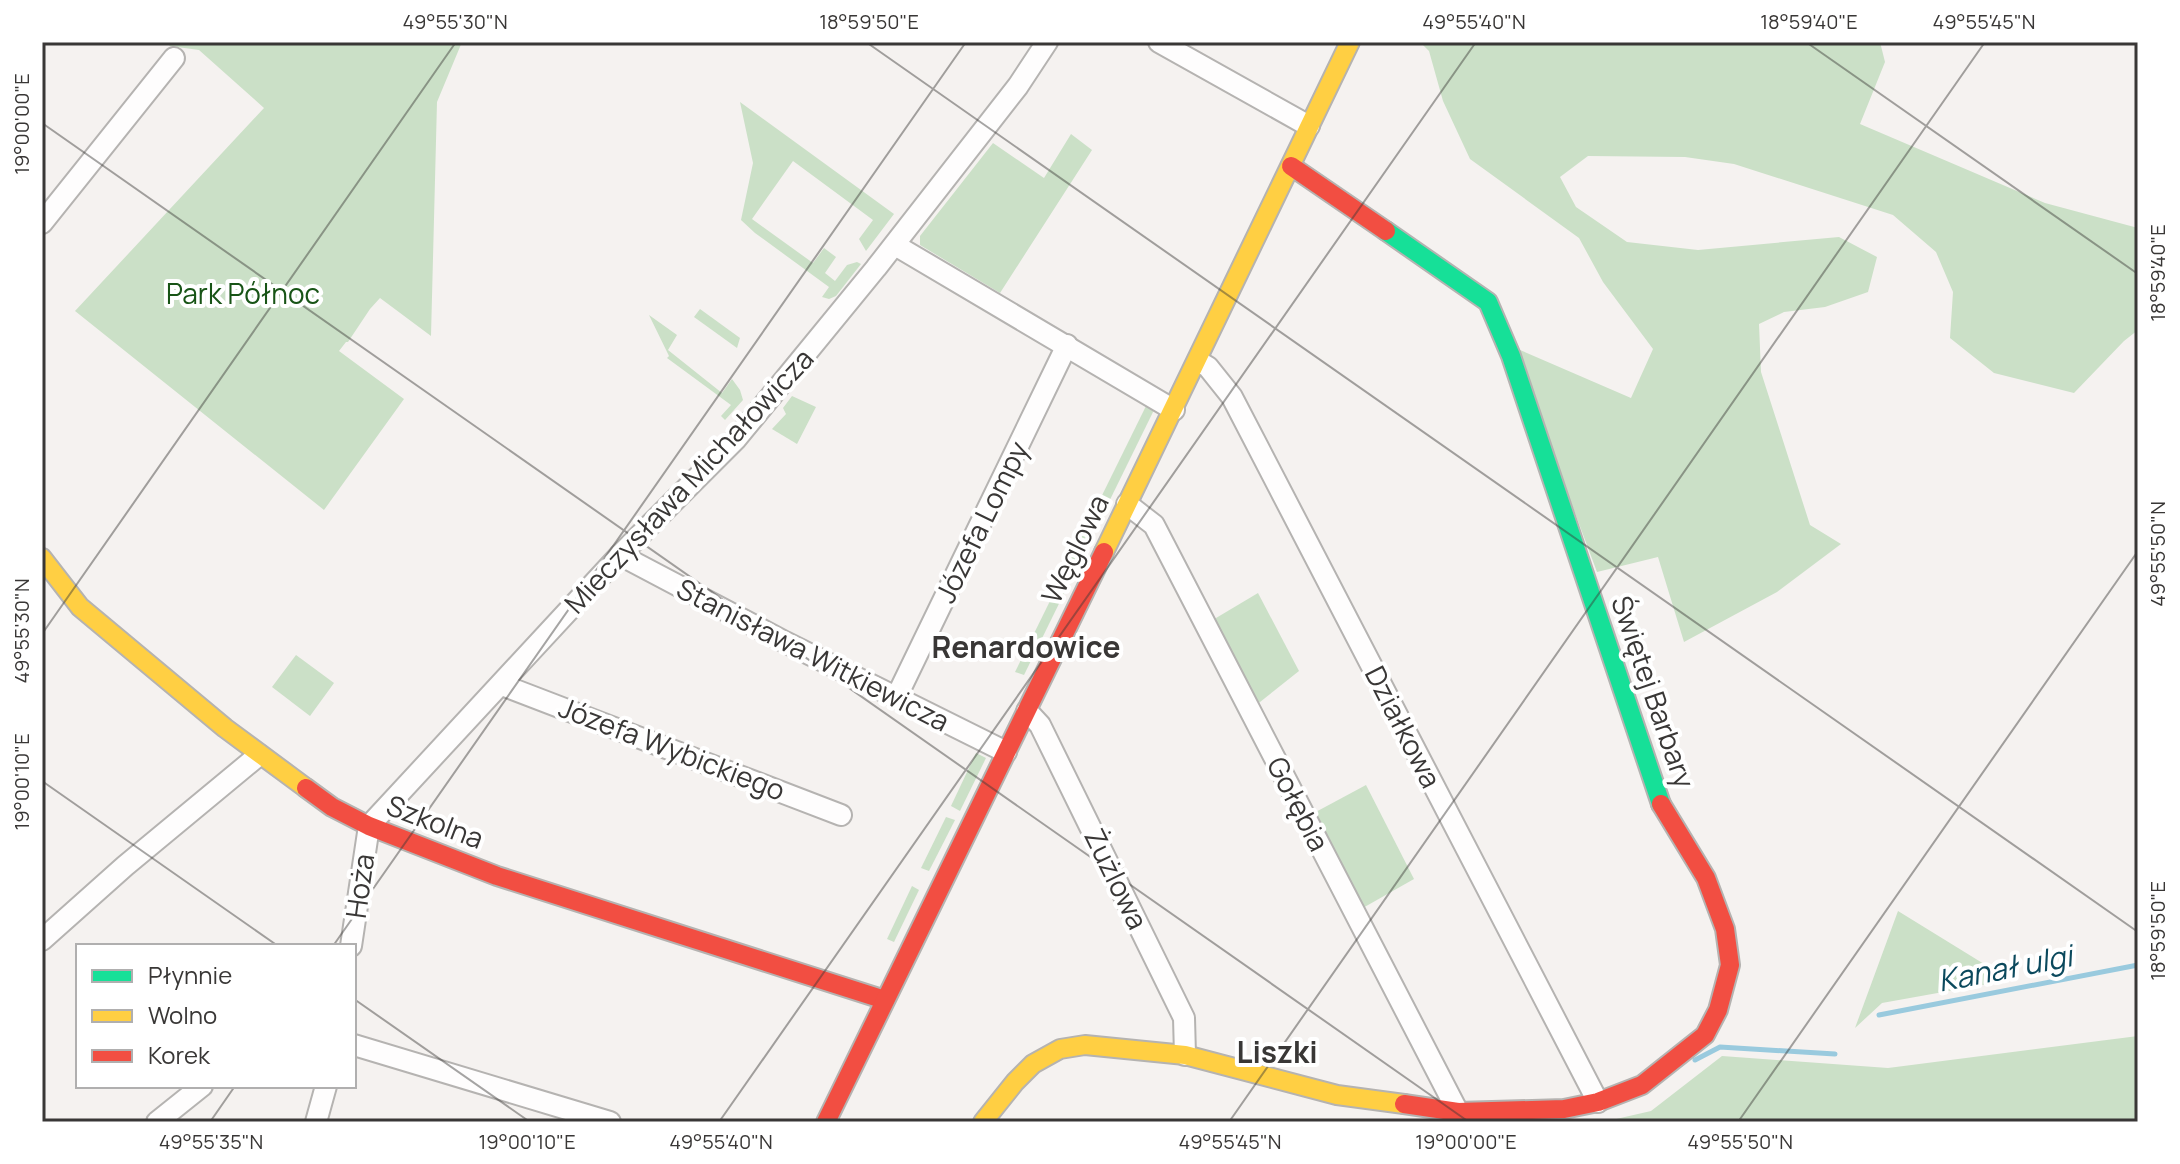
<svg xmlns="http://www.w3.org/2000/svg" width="2180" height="1164" viewBox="0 0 2180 1164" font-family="Manrope,sans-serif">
	<rect width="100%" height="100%" fill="#f5f2f0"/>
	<g fill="#cbe0c7">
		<polygon points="165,42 462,42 437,102 431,336 380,298 370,309 348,342 346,342 339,351 404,399 324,510 75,311 264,108 199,50 170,46"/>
		<polygon points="1420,42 1880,42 1885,62 1860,124 2045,203 2138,228 2138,330 2124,341 2074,393 1994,373 1950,338 1953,292 1936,252 1893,215 1734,164 1685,157 1588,156 1560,177 1576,207 1627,242 1698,250 1839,237 1877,257 1868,292 1825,307 1784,312 1759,324 1761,372 1810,525 1841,544 1777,592 1684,642 1658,557 1597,572 1513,347 1631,398 1653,349 1603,282 1579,238 1470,159 1443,101 1429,51"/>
		<polygon points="740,102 894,214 866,251 859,239 873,220 793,161 752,219 813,263 824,248 836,257 825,273 835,281 847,265 857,262 861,264 836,296 829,299 822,297 829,287 755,233 741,220 753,163"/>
		<polygon points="1071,134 1092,150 1000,293 920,245 920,236 993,143 1044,178"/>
		<polygon points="700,309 740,338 737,348 694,317"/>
		<polygon points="649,315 677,335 668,350 722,393 732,379 740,390 743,400 725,420 721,416 731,405 667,358 669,356"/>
		<polygon points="792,396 816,407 797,444 772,429 786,414 783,408"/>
		<polygon points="1146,406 1154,410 1024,675 1015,672"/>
		<polygon points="1258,593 1299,671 1255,706 1211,621"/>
		<polygon points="296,655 334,683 310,716 272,687"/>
		<polygon points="976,753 986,758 960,811 951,806"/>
		<polygon points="1366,785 1414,879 1361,909 1312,814"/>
		<polygon points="946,817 955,820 929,871 921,868"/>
		<polygon points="912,886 919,890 894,942 887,939"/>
		<polygon points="1898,911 2010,980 1882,1003 1855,1028"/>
		<polygon points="2138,1036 2138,1122 1603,1122 1651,1111 1722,1056 1888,1068"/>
	</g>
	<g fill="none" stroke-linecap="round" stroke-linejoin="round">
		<g stroke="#99cade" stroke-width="5">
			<polyline points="1879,1015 2138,965"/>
			<polyline points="1695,1060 1720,1047 1835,1054"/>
		</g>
		<defs>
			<g id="street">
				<polyline points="1159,42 1309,126"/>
				<polyline points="42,223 174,58"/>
				<polyline points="895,245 1174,410"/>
				<polyline points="1198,361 1208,367 1232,397 1598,1102"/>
				<polyline points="1127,504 1154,525 1458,1112"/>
				<polyline points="620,555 785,642 1006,752"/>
				<polyline points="502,685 841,815"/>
				<polyline points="896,698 1067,345"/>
				<polyline points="1027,711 1040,725 1184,1018 1185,1055"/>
				<polyline points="42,940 125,866 259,755"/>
				<polyline points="351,946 369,826 620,555 736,439 876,268 1018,86 1047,42"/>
				<polyline points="354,1045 610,1122"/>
				<polyline points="157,1122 202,1086"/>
				<polyline points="316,1122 326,1086"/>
			</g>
			<polyline id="fast" points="1386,231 1488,302 1511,356 1661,804"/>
			<g id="slow">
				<polyline points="1104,552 1350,42"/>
				<polyline points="42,558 80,607 225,728 306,788"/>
				<polyline points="983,1122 1015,1082 1033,1064 1060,1049 1085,1045 1185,1055 1337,1095 1404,1104"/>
			</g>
			<g id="jam">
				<polyline points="1291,166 1386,231"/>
				<polyline points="306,788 332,807 369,826 497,876 885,1000"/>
				<polyline points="1404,1104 1458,1112 1564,1109 1598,1102 1642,1085 1705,1035 1718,1010 1730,965 1725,929 1706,878 1661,804"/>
				<polyline points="826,1122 1104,552"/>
			</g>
		</defs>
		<use href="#street" stroke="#b5b3b1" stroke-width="24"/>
		<use href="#fast" stroke="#b5b3b1" stroke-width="22"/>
		<use href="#slow" stroke="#b5b3b1" stroke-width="22"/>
		<use href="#jam" stroke="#b5b3b1" stroke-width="22"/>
		<use href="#street" stroke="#fefdfd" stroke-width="20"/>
		<use href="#fast" stroke="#16e098" stroke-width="18"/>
		<use href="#slow" stroke="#ffcf43" stroke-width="18"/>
		<use href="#jam" stroke="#f24e42" stroke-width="18"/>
	</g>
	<path fill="none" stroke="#393736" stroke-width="2" stroke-opacity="0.45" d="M866,42L2138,932M1806,42L2138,274M42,123L1469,1122M42,634L456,42M42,781L278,946M333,946L966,42M354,999L530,1122M210,1122L235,1086M719,1122L1476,42M1229,1122L1985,42M1738,1122L2138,551"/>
	<g text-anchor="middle" stroke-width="8" stroke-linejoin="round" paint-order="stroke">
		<g font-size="28" fill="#185416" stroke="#fff">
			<text x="243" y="304">Park Północ</text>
		</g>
		<g font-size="28" fill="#393736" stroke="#fff">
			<text transform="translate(689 481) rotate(-47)" y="10">Mieczysława Michałowicza</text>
			<text transform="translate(982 522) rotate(-64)" y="10">Józefa Lompy</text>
			<text transform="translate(1075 549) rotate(-64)" y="10">Węglowa</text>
			<text transform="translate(813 655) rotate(27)" y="10">Stanisława Witkiewicza</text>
			<text transform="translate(1653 692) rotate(71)" y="10">Świętej Barbary</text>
			<text transform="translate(1403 727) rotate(63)" y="10">Działkowa</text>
			<text transform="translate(672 749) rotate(21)" y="10">Józefa Wybickiego</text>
			<text transform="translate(1298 804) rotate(63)" y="10">Gołębia</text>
			<text transform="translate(435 822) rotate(21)" y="10">Szkolna</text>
			<text transform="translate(1116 879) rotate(64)" y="10">Żużlowa</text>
			<text transform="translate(360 886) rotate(-82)" y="10">Hoża</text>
		</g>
		<g font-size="30" font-weight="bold" fill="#393736" stroke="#fff">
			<text x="1026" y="658">Renardowice</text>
			<text x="1277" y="1063">Liszki</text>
		</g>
		<g font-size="30" font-style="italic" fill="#0b495d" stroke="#fff">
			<text transform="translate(2005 969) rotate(-11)" y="10">Kanał ulgi</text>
		</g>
	</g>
	<rect width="2180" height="1164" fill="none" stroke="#ffffff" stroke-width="88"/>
	<rect x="76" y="944" width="280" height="144" fill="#ffffff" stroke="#b0afaf" stroke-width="2"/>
	<rect x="92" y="970" width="40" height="12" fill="#16e098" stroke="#b0afaf" stroke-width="2"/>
	<text x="148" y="984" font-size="24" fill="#393736">Płynnie</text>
	<rect x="92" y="1010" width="40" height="12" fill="#ffcf43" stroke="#b0afaf" stroke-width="2"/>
	<text x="148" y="1024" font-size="24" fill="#393736">Wolno</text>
	<rect x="92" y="1050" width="40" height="12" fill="#f24e42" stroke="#b0afaf" stroke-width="2"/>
	<text x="148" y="1064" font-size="24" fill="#393736">Korek</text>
	<rect x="44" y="44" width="2092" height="1076" fill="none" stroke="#393736" stroke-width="3"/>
	<g font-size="20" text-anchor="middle" fill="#393736">
		<text x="455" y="29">49°55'30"N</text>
		<text x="869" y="29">18°59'50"E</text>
		<text x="1474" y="29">49°55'40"N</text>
		<text x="1809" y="29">18°59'40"E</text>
		<text x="1984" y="29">49°55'45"N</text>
		<text transform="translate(22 124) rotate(-90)" y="7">19°00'00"E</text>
		<text transform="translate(2158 273) rotate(-90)" y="7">18°59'40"E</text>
		<text transform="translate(2158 554) rotate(-90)" y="7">49°55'50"N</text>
		<text transform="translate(22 631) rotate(-90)" y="7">49°55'30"N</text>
		<text transform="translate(22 782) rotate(-90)" y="7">19°00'10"E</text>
		<text transform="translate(2158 931) rotate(-90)" y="7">18°59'50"E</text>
		<text x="211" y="1149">49°55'35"N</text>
		<text x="527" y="1149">19°00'10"E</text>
		<text x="721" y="1149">49°55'40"N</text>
		<text x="1230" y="1149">49°55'45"N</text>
		<text x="1466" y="1149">19°00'00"E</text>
		<text x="1740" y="1149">49°55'50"N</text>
	</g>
</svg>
